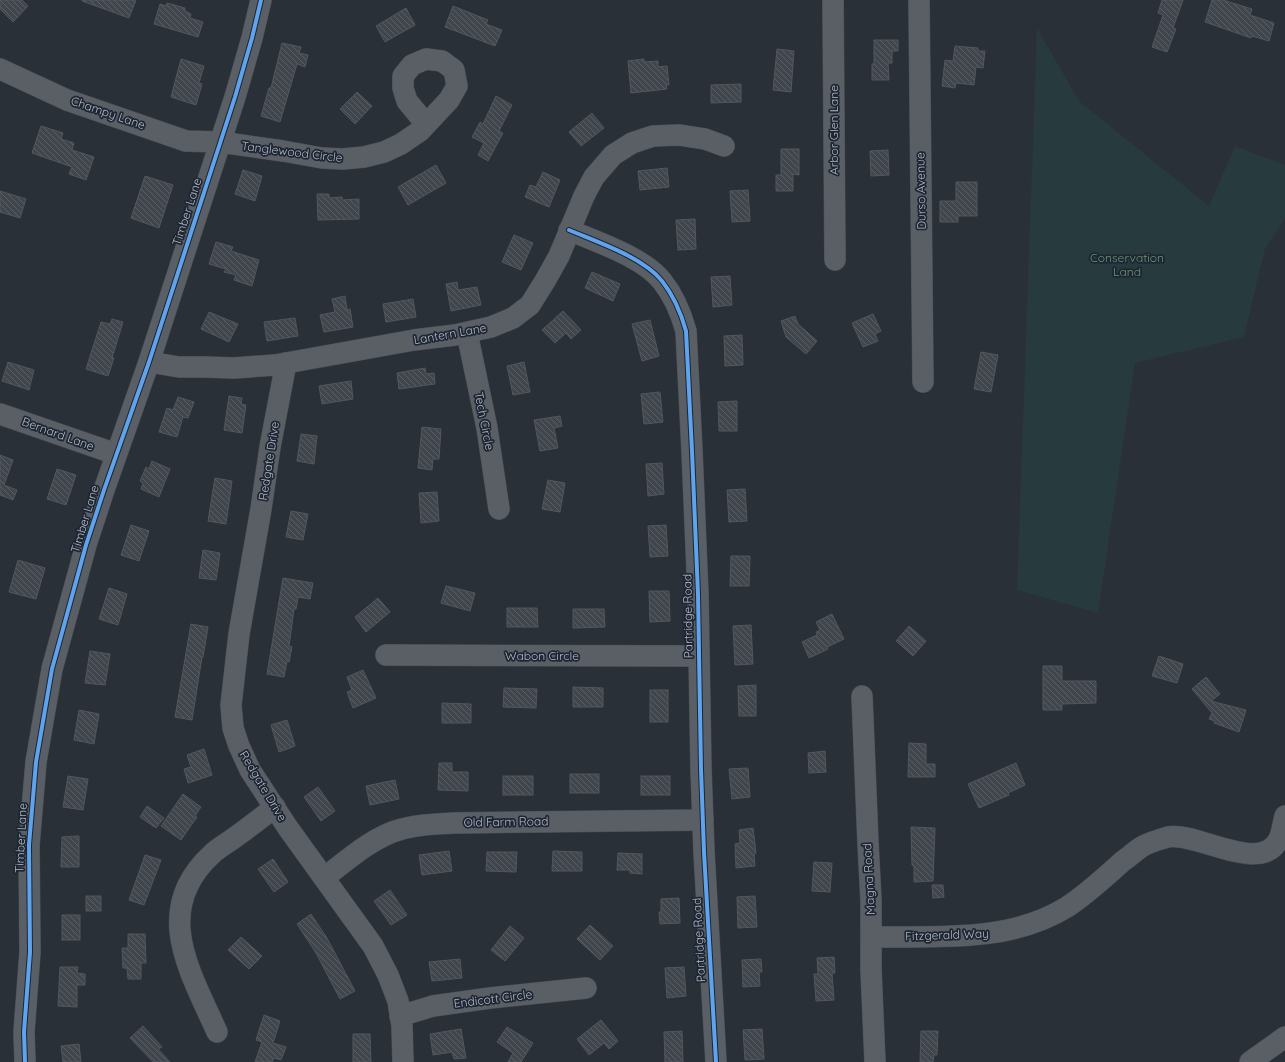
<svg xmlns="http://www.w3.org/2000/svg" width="1285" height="1062" viewBox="0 0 1285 1062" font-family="Quicksand,sans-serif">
	<defs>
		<pattern id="building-back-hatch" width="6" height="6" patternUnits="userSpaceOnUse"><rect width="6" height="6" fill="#41454c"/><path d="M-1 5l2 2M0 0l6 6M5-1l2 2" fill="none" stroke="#5a5e64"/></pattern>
	</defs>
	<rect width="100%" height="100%" fill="#2a3037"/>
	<polygon fill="#273a3d" points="1037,28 1079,101 1209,206 1235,146 1285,165 1285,218 1265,249 1244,337 1135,363 1098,613 1017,590"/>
	<g fill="url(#building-back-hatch)" stroke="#52575f">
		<polygon points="0,0 22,0 28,6 13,22 0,9"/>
		<polygon points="82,0 136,0 129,18 82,1"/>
		<polygon points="1162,0 1183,0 1173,28 1176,29 1167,52 1152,47 1163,15 1158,13"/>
		<polygon points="1212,0 1223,0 1252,9 1250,15 1274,23 1269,41 1252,36 1251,38 1205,22"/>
		<polygon points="167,3 185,8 185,11 191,14 190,18 203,22 198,37 154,24 160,4 166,6"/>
		<polygon points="453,6 488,20 486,24 502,30 495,46 445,27"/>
		<polygon points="406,8 415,25 385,42 376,26"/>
		<polygon points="874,40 898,40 898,51 892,51 892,63 888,63 889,80 872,80 872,64 874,64"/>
		<polygon points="282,43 301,47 299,53 308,55 305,67 297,64 280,122 261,116 269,88 271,88"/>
		<polygon points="955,46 978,48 978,51 985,51 983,68 976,67 974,85 956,83 955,88 942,86 945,60 953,61"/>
		<polygon points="777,49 794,51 791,92 773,90"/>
		<polygon points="181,59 204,66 199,83 202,84 196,105 171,97"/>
		<polygon points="644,59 644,62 658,61 658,67 667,66 669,85 666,85 667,89 631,93 628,61"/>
		<polygon points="741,84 741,102 711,103 711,85"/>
		<polygon points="357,92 372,106 355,124 340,109"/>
		<polygon points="496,96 512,105 499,131 503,133 488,161 478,155 484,143 472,137 480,122 483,124"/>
		<polygon points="592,113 604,128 581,146 569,132"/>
		<polygon points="41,126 63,133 61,139 74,143 72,150 94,157 86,180 69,174 72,167 32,153"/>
		<polygon points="781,149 799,149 799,175 793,174 793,191 776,191 776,175 781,175"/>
		<polygon points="888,150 889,175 871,176 870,151"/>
		<polygon points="436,165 446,183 408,205 398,187"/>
		<polygon points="667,168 669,187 640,190 638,171"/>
		<polygon points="243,170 262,176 255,201 235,194"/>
		<polygon points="543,172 560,180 549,207 525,197 530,185 536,187"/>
		<polygon points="145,176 173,185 159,228 131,218"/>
		<polygon points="956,182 977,182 977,216 958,216 958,222 940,222 940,201 956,201"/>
		<polygon points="748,190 750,221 732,222 730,191"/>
		<polygon points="0,191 26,199 20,218 0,212"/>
		<polygon points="317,194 329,194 329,198 342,197 342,200 359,199 359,219 318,220"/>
		<polygon points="695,219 696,249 678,250 676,220"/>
		<polygon points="514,235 533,243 521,270 502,262"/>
		<polygon points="216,242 233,247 231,251 259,260 252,286 234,280 236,275 224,272 226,269 209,264"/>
		<polygon points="592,272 620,284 613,301 585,288"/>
		<polygon points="730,276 732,305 713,307 711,277"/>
		<polygon points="457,282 458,290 477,287 481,305 451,311 446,284"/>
		<polygon points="345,296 347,310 350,309 353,327 324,332 320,315 335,312 332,299"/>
		<polygon points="413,299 416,317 386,322 383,304"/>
		<polygon points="563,311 581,330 571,339 566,333 555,343 542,330"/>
		<polygon points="209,312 238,324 229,342 201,329"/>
		<polygon points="873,314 881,331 875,334 878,341 863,347 852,323"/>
		<polygon points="795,316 798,324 817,341 806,354 786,337 781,321"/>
		<polygon points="295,318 298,336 267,341 264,322"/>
		<polygon points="112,319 123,322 112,358 114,358 108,376 86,369 101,322 110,324"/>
		<polygon points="650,320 659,356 642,361 632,324"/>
		<polygon points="742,335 743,365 725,366 724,336"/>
		<polygon points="981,352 998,355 991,392 974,389"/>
		<polygon points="8,362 34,370 29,390 2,381"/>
		<polygon points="524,362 530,392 513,395 507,366"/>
		<polygon points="425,368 426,374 434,373 435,384 399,389 397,373"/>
		<polygon points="351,381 353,399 322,404 319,386"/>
		<polygon points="660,392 663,422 644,424 641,394"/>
		<polygon points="229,396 242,398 241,404 246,405 242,433 224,430"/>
		<polygon points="178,397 194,402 188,418 183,417 177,437 159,432 167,408 173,410"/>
		<polygon points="737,401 737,431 719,431 718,402"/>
		<polygon points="560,416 562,426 554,428 558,448 540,451 534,420"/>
		<polygon points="422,427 441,429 439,459 433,459 432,470 418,468"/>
		<polygon points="301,434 317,436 314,464 297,461"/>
		<polygon points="0,455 13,460 4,485 17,490 13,500 0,495"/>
		<polygon points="152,461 170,469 159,497 141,489 143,483 140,481 146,467 149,469"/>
		<polygon points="662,463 664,494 648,496 646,464"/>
		<polygon points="57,469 76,475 66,505 47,499"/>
		<polygon points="215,478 232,481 226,524 208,521"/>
		<polygon points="548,480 565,483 560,512 542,509"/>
		<polygon points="745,489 747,521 729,522 727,490"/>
		<polygon points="437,492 439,521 421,523 419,493"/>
		<polygon points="291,511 308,514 303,540 286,537"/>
		<polygon points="131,525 149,531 139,561 121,555"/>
		<polygon points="666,525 668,556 650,557 648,526"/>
		<polygon points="203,550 220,553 216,580 199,578"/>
		<polygon points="731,556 750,556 749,586 730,586"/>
		<polygon points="18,560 45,568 36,599 9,592"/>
		<polygon points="283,578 313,583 310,599 298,597 296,609 294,609 289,646 292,647 289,662 287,661 284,677 267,674"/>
		<polygon points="446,586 475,593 470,611 441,603"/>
		<polygon points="109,588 127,594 118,625 99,619"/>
		<polygon points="649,591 669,591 670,621 650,622"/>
		<polygon points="378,598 390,612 366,632 355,617"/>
		<polygon points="507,608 537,608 538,627 507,627"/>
		<polygon points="573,609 604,609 605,627 573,628"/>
		<polygon points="832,614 844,639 827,647 828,649 809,658 802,642 817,635 816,632 820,630 816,622"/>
		<polygon points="191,624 208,627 203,657 202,657 192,720 175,717"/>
		<polygon points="751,625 753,664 735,665 733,626"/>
		<polygon points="909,626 926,641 913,656 896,641"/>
		<polygon points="90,651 110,654 105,685 85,683"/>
		<polygon points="1159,656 1183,664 1177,683 1152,676"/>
		<polygon points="1043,666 1062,666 1062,681 1096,681 1096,703 1062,704 1062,710 1043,710"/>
		<polygon points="363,670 376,698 353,708 347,692 352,690 347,677"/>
		<polygon points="1206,677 1220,694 1211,701 1246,710 1239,732 1214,723 1215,721 1209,719 1212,713 1192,689"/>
		<polygon points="756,685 756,716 739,716 738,686"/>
		<polygon points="573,687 603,688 603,707 573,707"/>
		<polygon points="504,688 537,689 536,708 503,707"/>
		<rect x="650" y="690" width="18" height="32"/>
		<polygon points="442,703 471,704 471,723 442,723"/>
		<polygon points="79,710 99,714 94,744 74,740"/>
		<polygon points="287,720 295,746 279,752 271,725"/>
		<polygon points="909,743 926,744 926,764 935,764 935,777 908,777"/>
		<polygon points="204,749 212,775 188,783 184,769 191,767 187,755"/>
		<polygon points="825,751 826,772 809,773 808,753"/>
		<polygon points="439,763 452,763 452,772 468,772 468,791 438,790"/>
		<polygon points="1016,763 1025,785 1008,793 1009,795 979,808 968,784"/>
		<polygon points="748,768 750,797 732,799 729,769"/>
		<rect x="570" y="774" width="29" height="19"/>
		<polygon points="68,776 88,779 83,810 63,807"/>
		<rect x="503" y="776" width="30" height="19"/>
		<rect x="641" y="776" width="29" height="19"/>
		<polygon points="395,780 399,799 370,805 366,786"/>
		<polygon points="318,787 335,811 321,821 304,797"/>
		<polygon points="183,794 201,807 195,816 197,817 181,840 161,826"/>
		<polygon points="147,806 164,818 156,828 140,817"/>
		<polygon points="911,827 935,828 933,881 914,882 914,866 912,865"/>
		<polygon points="753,828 756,853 754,854 755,866 736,868 735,844 740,843 739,830"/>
		<polygon points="79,836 79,867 61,867 62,837"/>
		<polygon points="449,851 452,871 422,875 419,855"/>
		<polygon points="553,851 582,852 582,871 552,871"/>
		<polygon points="487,852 517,852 516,872 486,871"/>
		<polygon points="618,853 642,854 642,874 630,873 630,870 617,870"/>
		<polygon points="145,855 161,860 144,905 129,900"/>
		<polygon points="273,859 288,882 274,892 258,869"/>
		<polygon points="814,862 832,863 830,892 812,891"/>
		<polygon points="932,885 943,885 944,897 933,898"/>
		<polygon points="390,890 407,915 391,925 374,901"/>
		<rect x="86" y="896" width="15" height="15"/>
		<polygon points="755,896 757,927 738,928 737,897"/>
		<polygon points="679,898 680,923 660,924 659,912 661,912 661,899"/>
		<polygon points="311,914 327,938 355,991 340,999 316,953 297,924"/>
		<rect x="62" y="915" width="18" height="25"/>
		<polygon points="590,925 613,946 600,960 577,939"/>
		<polygon points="510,926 524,938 505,961 491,950"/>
		<polygon points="128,934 145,934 146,963 141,963 141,979 128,979 127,968 123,968 122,948 128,948"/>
		<polygon points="241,937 262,956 249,969 228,950"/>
		<polygon points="834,957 835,973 832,973 834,1000 816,1001 814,974 818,974 817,958"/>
		<polygon points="460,959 462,978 432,981 429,962"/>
		<polygon points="761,959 762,972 759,972 760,986 743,987 742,960"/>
		<polygon points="60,967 78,967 77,973 85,974 85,985 77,985 77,1007 58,1006"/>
		<polygon points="684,967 686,996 667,998 665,968"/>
		<polygon points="264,1015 280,1021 273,1043 286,1047 281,1060 274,1058 272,1062 255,1062 262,1042 256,1040"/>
		<polygon points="601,1020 618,1041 609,1049 604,1043 589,1055 577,1039"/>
		<polygon points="143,1026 162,1047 158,1049 170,1062 153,1062 130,1038"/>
		<polygon points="507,1027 533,1043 521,1062 508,1062 513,1053 497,1042"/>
		<polygon points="461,1029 466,1058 454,1059 452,1052 433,1055 430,1034"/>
		<polygon points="762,1029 764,1059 745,1060 743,1030"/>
		<polygon points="682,1031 683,1062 665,1062 664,1032"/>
		<polygon points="921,1031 938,1031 937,1055 934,1055 933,1062 920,1062"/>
		<polygon points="353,1034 370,1034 371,1062 353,1062"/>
		<polygon points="79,1044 81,1062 63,1062 61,1046"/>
	</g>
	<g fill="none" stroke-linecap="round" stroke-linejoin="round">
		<defs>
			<g id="minor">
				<polyline points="833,0 835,260"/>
				<polyline points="919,0 923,382"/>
				<polyline points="0,69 67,100 186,141 220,142 283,151 322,158 343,159 364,157 384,152 401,144 420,131 449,100 457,86 454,70 442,61 426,59 412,65 403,76 403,88 407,101 426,124"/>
				<path d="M569,230C597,242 643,257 662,281C674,296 681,313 686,331L692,451L698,594L701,769L704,852L716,1062"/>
				<polyline points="467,333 487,428 499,509"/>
				<polyline points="149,362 179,367 204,367 234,368 275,365 414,340 455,335 491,327 513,318 530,305 545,281 559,256 584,196 594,177 613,155 632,143 653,136 679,135 705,139 724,146"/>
				<polyline points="286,363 270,447 261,509 239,634 231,705 233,728 239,746 250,770 288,828 373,946 388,975 398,1001 402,1026 403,1062"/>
				<polyline points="0,414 116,454"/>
				<polyline points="386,655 699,656"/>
				<polyline points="862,696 868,843 871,900 871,970 875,1062"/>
				<path d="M324,878C347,860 374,836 402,829C419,824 437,824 454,823L703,820"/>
				<path d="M872,937C937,936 1009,943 1067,907C1087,894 1105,877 1123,861C1129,857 1134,852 1140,848C1145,844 1161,839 1168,837C1196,831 1261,876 1279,839C1282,833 1283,823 1285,816"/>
				<polyline points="400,1016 433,1006 490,998 586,988"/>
				<path d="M217,1032C190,971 151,910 212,854C218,848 226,844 234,838C248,828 261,818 275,807"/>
				<polyline points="25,1062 24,1032 30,952 29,845 36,762 52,669 86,545 104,490 149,362 235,97 252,38 261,0"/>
				<polyline points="1250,1062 1285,1037"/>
			</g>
		</defs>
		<use href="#minor" stroke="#484c52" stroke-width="22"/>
		<use href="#minor" stroke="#5a5e65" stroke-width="21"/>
		<defs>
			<g id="cycleway">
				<path d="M569,230C597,242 643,257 662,281C674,296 681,313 686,331L692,451L698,594L701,769L704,852L716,1062"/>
				<polyline points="25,1062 24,1032 30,952 29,845 36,762 52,669 86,545 104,490 149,362 235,97 252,38 261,0"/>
			</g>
		</defs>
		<use href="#cycleway" stroke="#1d2632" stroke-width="6"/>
		<use href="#cycleway" stroke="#60a3ed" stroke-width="4"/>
	</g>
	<g text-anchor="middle" stroke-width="3.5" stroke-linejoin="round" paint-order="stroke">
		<g font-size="12" fill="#b4bcc8" stroke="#1d2632">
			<text transform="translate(108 113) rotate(19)" y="4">Champy Lane</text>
			<text transform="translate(834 130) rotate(-90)" y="4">Arbor Glen Lane</text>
			<text transform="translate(292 152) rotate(7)" y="4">Tanglewood Circle</text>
			<text transform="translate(921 191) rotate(-91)" y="4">Durso Avenue</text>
			<text transform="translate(187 212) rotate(-72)" y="4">Timber Lane</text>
			<text transform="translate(450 334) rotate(-10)" y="4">Lantern Lane</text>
			<text transform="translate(484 421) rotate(79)" y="4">Tech Circle</text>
			<text transform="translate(58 434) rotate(20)" y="4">Bernard Lane</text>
			<text transform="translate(269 461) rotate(-81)" y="4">Redgate Drive</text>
			<text transform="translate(85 519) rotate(-73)" y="4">Timber Lane</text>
			<text transform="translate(688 616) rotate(-91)" y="4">Partridge Road</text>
			<text x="542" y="660">Wabon Circle</text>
			<text transform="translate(263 786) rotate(59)" y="4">Redgate Drive</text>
			<text transform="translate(506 822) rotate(-1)" y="4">Old Farm Road</text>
			<text transform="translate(21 838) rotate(-87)" y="4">Timber Lane</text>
			<text transform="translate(869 879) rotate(-93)" y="4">Magna Road</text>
			<text transform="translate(947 935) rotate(-2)" y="4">Fitzgerald Way</text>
			<text transform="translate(699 940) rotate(-93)" y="4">Partridge Road</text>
			<text transform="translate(493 999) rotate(-7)" y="4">Endicott Circle</text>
		</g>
		<g font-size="12" fill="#6b9975" stroke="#1d2632">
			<text x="1127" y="262">Conservation<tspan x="1127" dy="14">Land</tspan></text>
		</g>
	</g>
</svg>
